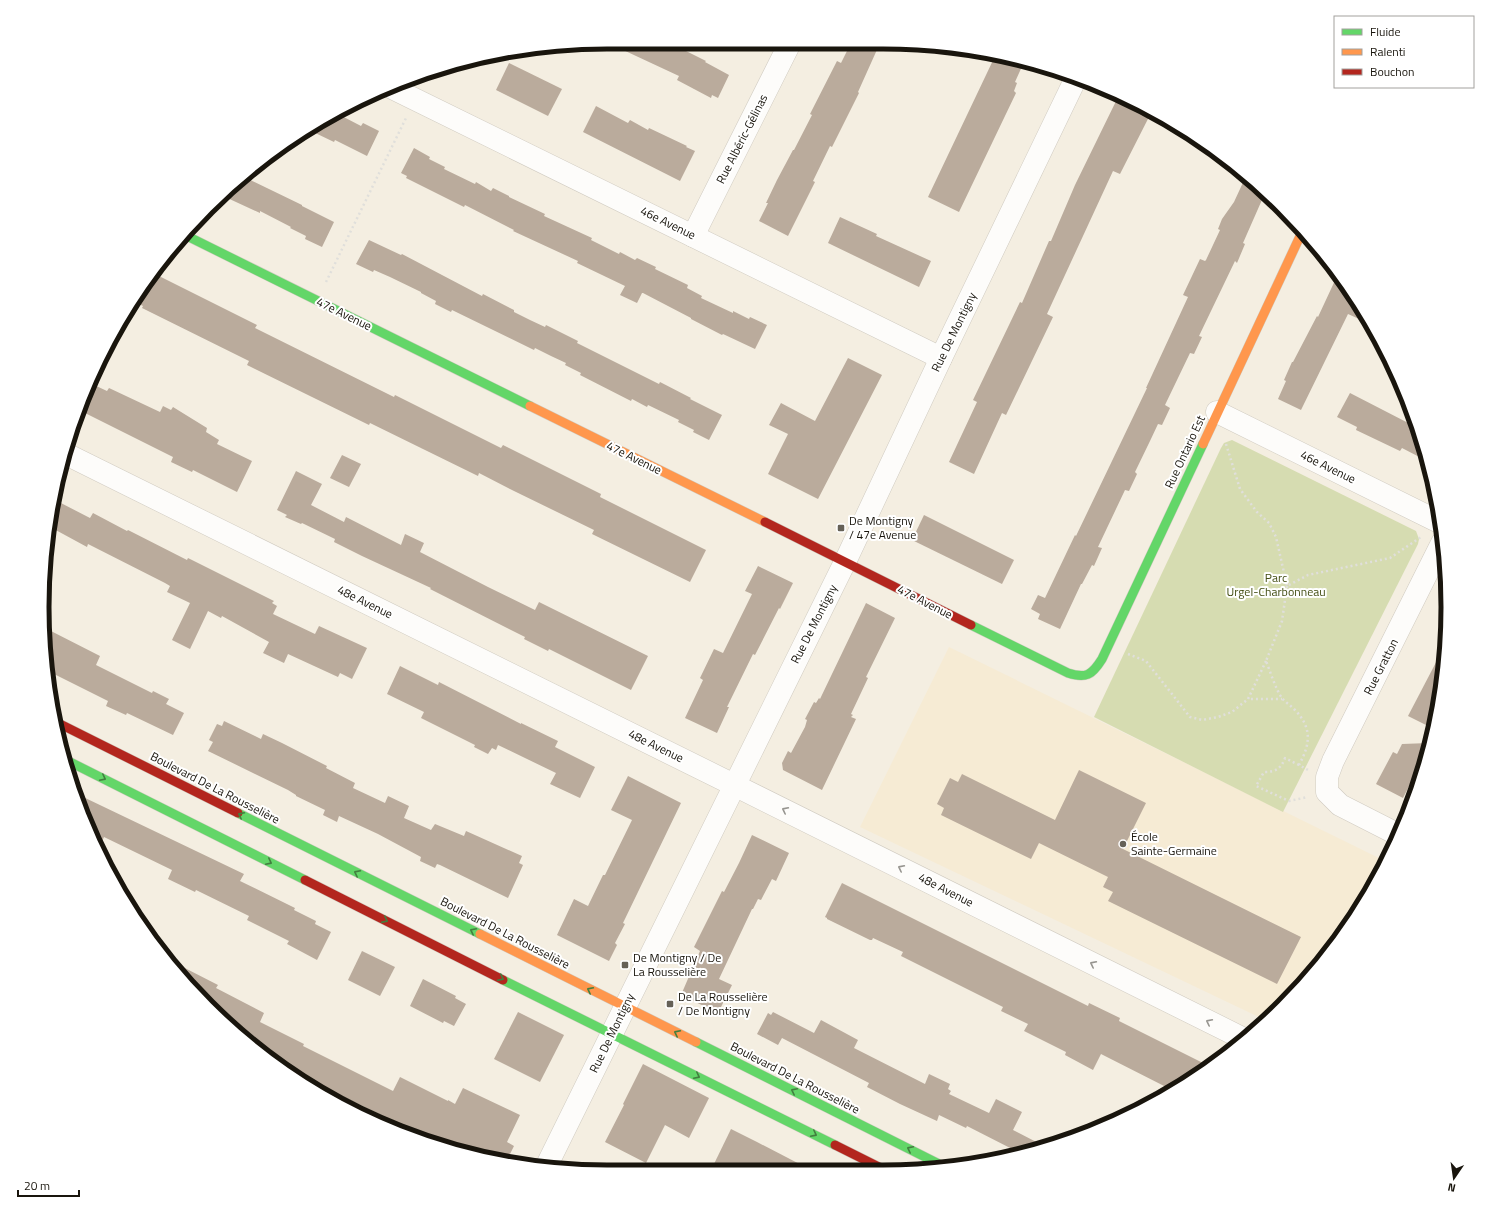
<svg xmlns="http://www.w3.org/2000/svg" width="1490" height="1214" viewBox="0 0 1490 1214" font-family="'Titillium Web',sans-serif">
	<rect width="100%" height="100%" fill="#f4eee1"/>
	<polygon fill="#f6ebd4" points="949,647 1385,861 1372,890 1308,980 1265,1020 860,827"/>
	<polygon fill="#d6dcb1" points="1232,440 1416,531 1419,539 1418,544 1283,812 1094,717 1221,448 1224,443"/>
	<g fill="#baab9c">
		<polygon points="606,42 668,42 706,61 705,62 729,75 718,98 712,95 711,98 677,80 679,76"/>
		<polygon points="851,43 880,43 858,92 859,93 832,147 830,146 813,181 815,182 788,236 759,221 768,203 766,203 777,180 793,150 794,150 812,115 810,114 837,61 841,63"/>
		<polygon points="996,54 1024,62 1015,82 1017,83 1014,91 1016,93 959,212 928,197"/>
		<polygon points="509,63 562,89 548,116 496,90"/>
		<polygon points="1119,95 1152,111 1120,174 1113,171 1047,314 1053,317 1006,415 1002,413 974,474 949,462 977,402 973,400 1020,302 1022,303 1049,241 1051,241 1075,185"/>
		<polygon points="596,106 628,123 630,120 648,130 649,128 687,146 686,147 695,151 680,181 583,132"/>
		<polygon points="336,113 361,126 363,123 379,131 367,156 335,140 334,142 309,130 325,118"/>
		<polygon points="414,148 430,157 429,159 445,167 444,169 475,184 476,182 491,191 493,188 509,196 509,197 545,214 544,216 592,238 591,240 619,254 620,252 635,260 637,258 656,267 655,269 688,285 687,288 702,296 701,298 733,313 733,311 749,319 750,317 767,325 755,349 723,334 722,335 691,319 691,318 643,293 642,293 637,303 620,295 625,286 577,263 578,261 513,231 514,230 465,205 464,207 406,178 407,176 401,173"/>
		<polygon points="1246,176 1256,182 1265,193 1243,243 1245,244 1237,263 1235,261 1199,336 1202,337 1194,354 1190,353 1165,405 1170,408 1162,425 1158,424 1150,441 1135,472 1137,474 1129,491 1125,490 1098,547 1102,548 1094,566 1092,565 1082,584 1081,584 1060,629 1038,619 1040,614 1031,609 1038,595 1045,598 1075,535 1076,536 1147,388 1146,388 1188,297 1183,295 1200,259 1205,261 1206,260 1220,230 1218,229 1222,219 1234,202"/>
		<polygon points="246,178 302,205 302,206 334,222 322,247 305,239 306,236 290,228 291,227 260,211 260,213 223,196"/>
		<polygon points="840,217 877,234 876,236 931,261 919,287 828,243"/>
		<polygon points="369,240 401,255 402,254 482,296 483,294 514,310 514,312 530,320 545,327 546,325 578,341 577,343 659,384 660,382 691,398 690,399 722,415 709,440 693,432 694,430 678,422 679,420 648,405 647,407 632,399 631,401 580,375 581,373 565,365 566,363 551,356 535,348 534,350 452,310 451,312 435,304 436,301 421,293 421,292 390,277 374,270 373,272 356,264"/>
		<polygon points="153,273 257,325 255,328 394,397 395,395 501,448 503,445 601,494 600,497 706,550 690,582 592,534 594,530 514,491 479,473 478,476 370,423 369,425 247,365 249,361 142,308 143,306 133,301 137,293"/>
		<polygon points="1338,274 1368,323 1348,314 1301,410 1278,399 1286,381 1284,380 1292,362 1293,362 1317,316 1318,317"/>
		<polygon points="848,358 882,375 818,499 768,474 788,434 769,425 781,403 815,421"/>
		<polygon points="92,384 107,391 109,388 160,412 163,406 171,410 173,407 207,428 206,432 219,440 217,444 252,461 237,492 193,470 192,472 171,462 173,457 79,410"/>
		<polygon points="1350,393 1416,427 1429,462 1402,448 1400,451 1356,430 1357,427 1337,417"/>
		<polygon points="342,455 361,464 349,487 330,478"/>
		<polygon points="296,471 322,484 311,505 344,522 346,517 401,545 405,534 424,543 420,552 488,587 535,610 539,602 648,656 631,690 549,649 548,651 524,639 525,637 430,589 431,588 362,556 334,542 335,539 302,523 301,524 285,517 287,515 277,510"/>
		<polygon points="57,501 90,518 93,513 127,531 128,530 187,560 188,558 274,601 272,603 277,606 273,614 315,634 319,626 367,648 352,679 340,673 338,677 288,654 284,663 263,653 269,642 222,616 221,618 208,611 190,649 172,640 190,603 167,592 170,586 165,583 88,544 87,547 52,528"/>
		<polygon points="924,515 1014,560 1002,584 912,540"/>
		<polygon points="758,566 793,583 780,609 779,608 755,655 753,654 727,707 729,707 717,733 685,718 703,680 700,678 714,649 723,653 752,594 745,591"/>
		<polygon points="866,603 895,618 866,677 868,678 851,714 853,715 851,717 856,719 822,790 783,770 782,763 788,751 791,753 805,727 807,720 805,719 814,702 816,703 819,698 820,699"/>
		<polygon points="47,629 100,656 96,665 152,693 153,691 169,699 166,704 184,713 173,735 127,713 126,715 106,706 108,701 50,672"/>
		<polygon points="1444,647 1443,681 1432,728 1408,716"/>
		<polygon points="400,666 438,685 439,682 521,724 521,723 558,741 555,747 595,767 580,798 550,784 556,773 498,745 496,750 492,748 488,754 474,747 475,745 421,718 424,712 387,694"/>
		<polygon points="224,721 261,739 263,734 282,743 327,766 326,768 355,783 353,788 385,803 388,796 409,806 404,818 431,830 435,824 464,836 466,831 522,856 519,863 523,865 508,898 440,865 437,864 435,868 420,861 421,857 378,834 339,816 337,822 323,815 325,810 296,796 296,795 288,790 208,751 213,742 209,740 217,724 222,726"/>
		<polygon points="1429,743 1427,751 1403,798 1376,784 1393,752 1397,754 1402,744"/>
		<polygon points="1079,770 1146,803 1123,849 1301,937 1277,984 1108,901 1113,892 1103,887 1108,877 1039,843 1031,859 941,815 944,808 937,804 950,778 958,782 962,774 1055,820"/>
		<polygon points="628,776 681,803 623,923 625,924 615,943 617,945 609,961 557,935 574,899 588,906 603,875 605,875 632,820 611,810"/>
		<polygon points="79,795 244,874 240,881 295,908 294,910 316,921 315,924 331,932 317,960 287,944 289,941 247,920 249,916 196,890 195,892 168,879 172,870 104,837 98,850"/>
		<polygon points="752,835 789,853 776,881 772,879 761,900 758,899 753,909 752,909 719,979 732,985 718,1013 681,995 700,951 694,947 722,891 724,892 739,863"/>
		<polygon points="842,883 1088,1006 1089,1003 1120,1018 1119,1021 1209,1066 1172,1090 1101,1054 1093,1070 1065,1055 1066,1052 1024,1031 1028,1024 1001,1011 1003,1007 901,956 903,952 873,938 872,940 870,940 827,919 827,918 825,917"/>
		<polygon points="362,951 395,967 380,996 348,980"/>
		<polygon points="175,963 218,985 216,988 264,1013 260,1022 304,1044 303,1046 393,1091 400,1077 448,1101 448,1100 455,1104 463,1088 520,1115 507,1142 514,1146 507,1160 461,1153 433,1142 380,1117 381,1115 300,1075 301,1072 259,1051 173,966"/>
		<polygon points="423,979 456,996 455,998 466,1004 454,1026 444,1021 443,1023 410,1006"/>
		<polygon points="518,1012 564,1035 540,1082 494,1059"/>
		<polygon points="773,1012 814,1033 821,1020 858,1040 854,1048 925,1084 929,1074 950,1084 948,1089 951,1091 949,1094 989,1113 996,1099 1022,1112 1013,1130 1046,1147 1022,1154 967,1126 966,1128 939,1115 937,1121 900,1104 867,1087 869,1083 782,1038 778,1045 757,1034 768,1013 771,1015"/>
		<polygon points="643,1064 709,1098 689,1138 665,1125 646,1163 605,1142 624,1105 623,1104"/>
		<polygon points="731,1129 757,1142 813,1171 723,1171 713,1166"/>
	</g>
	<g fill="none" stroke-linecap="round" stroke-linejoin="round">
		<defs>
			<g id="street">
				<polyline points="394,89 941,358"/>
				<polyline points="693,236 790,43"/>
				<polyline points="1217,412 1439,522"/>
				<polyline points="66,454 734,785 1244,1039"/>
				<polyline points="1397,834 1340,805 1327,792 1327,777 1333,761 1442,543"/>
				<polyline points="546,1167 845,562 941,358 1076,78"/>
			</g>
			<g id="fast">
				<polyline points="185,235 530,406"/>
				<path d="M971,625L1068,673C1086,679 1092,675 1102,659L1203,444"/>
				<polyline points="68,761 305,880"/>
				<polyline points="238,813 480,934"/>
				<polyline points="503,980 835,1145"/>
				<polyline points="696,1042 945,1167"/>
			</g>
			<g id="slow">
				<polyline points="530,406 765,522"/>
				<polyline points="1203,444 1302,232"/>
				<polyline points="480,934 696,1042"/>
			</g>
			<g id="jam">
				<polyline points="765,522 971,625"/>
				<polyline points="54,721 238,813"/>
				<polyline points="305,880 503,980"/>
				<polyline points="835,1145 887,1171"/>
			</g>
		</defs>
		<use href="#street" stroke="#d0cbc1" stroke-width="23"/>
		<use href="#fast" stroke="#d0cbc1" stroke-width="10"/>
		<use href="#slow" stroke="#d0cbc1" stroke-width="10"/>
		<use href="#jam" stroke="#d0cbc1" stroke-width="10"/>
		<g stroke="#e0dfdb" stroke-width="2.5" stroke-dasharray="2 3" stroke-linecap="butt">
			<polyline points="326,282 406,118"/>
			<polyline points="1226,444 1240,489 1257,512 1269,523 1276,537 1287,586 1308,575 1390,558 1421,537"/>
			<path d="M1287,586L1282,621L1266,661C1270,671 1276,690 1282,698C1285,702 1290,705 1294,709C1312,727 1311,743 1299,765L1308,770"/>
			<polyline points="1128,654 1146,661 1190,717 1202,720 1218,717 1232,712 1248,699"/>
			<polyline points="1266,661 1248,699 1282,699"/>
			<path d="M1299,765L1285,758C1281,769 1275,772 1264,772L1256,786L1289,801L1308,797"/>
		</g>
		<use href="#street" stroke="#fdfcfa" stroke-width="22"/>
		<use href="#fast" stroke="#63d668" stroke-width="9"/>
		<use href="#slow" stroke="#ff974d" stroke-width="9"/>
		<use href="#jam" stroke="#b3261e" stroke-width="9"/>
	</g>
	<defs><path id="oneway-chevron" d="M-2-3.5L2.5 0L-2 3.5" fill="none" stroke-width="1.6" stroke-linecap="round" stroke-linejoin="round"/></defs>
	<g stroke="#427f3f">
		<use href="#oneway-chevron" transform="translate(103 778) rotate(27)"/>
		<use href="#oneway-chevron" transform="translate(241 815) rotate(-153)"/>
		<use href="#oneway-chevron" transform="translate(269 862) rotate(27)"/>
		<use href="#oneway-chevron" transform="translate(357 873) rotate(-153)"/>
		<use href="#oneway-chevron" transform="translate(385 920) rotate(27)"/>
		<use href="#oneway-chevron" transform="translate(473 931) rotate(-153)"/>
		<use href="#oneway-chevron" transform="translate(501 978) rotate(27)"/>
		<use href="#oneway-chevron" transform="translate(590 990) rotate(-153)"/>
		<use href="#oneway-chevron" transform="translate(677 1033) rotate(-153)"/>
		<use href="#oneway-chevron" transform="translate(697 1076) rotate(27)"/>
		<use href="#oneway-chevron" transform="translate(794 1091) rotate(-153)"/>
		<use href="#oneway-chevron" transform="translate(814 1134) rotate(27)"/>
		<use href="#oneway-chevron" transform="translate(910 1149) rotate(-153)"/>
	</g>
	<g stroke="#96948f">
		<use href="#oneway-chevron" transform="translate(785 810) rotate(-153)"/>
		<use href="#oneway-chevron" transform="translate(901 868) rotate(-153)"/>
		<use href="#oneway-chevron" transform="translate(1093 964) rotate(-153)"/>
		<use href="#oneway-chevron" transform="translate(1209 1022) rotate(-153)"/>
	</g>
	<g fill="#666157" stroke="#fff" stroke-width="1.5">
		<rect x="837" y="524" width="8" height="8" rx="2"/>
		<circle cx="1123" cy="844" r="4"/>
		<rect x="621" y="961" width="8" height="8" rx="2"/>
		<rect x="666" y="1000" width="8" height="8" rx="2"/>
	</g>
	<g text-anchor="middle" stroke-width="4" stroke-linejoin="round" paint-order="stroke">
		<g font-size="12" fill="#19150d" stroke="#fff">
			<text transform="translate(742 139) rotate(-63)" y="4">Rue Albéric-Gélinas</text>
			<text transform="translate(668 223) rotate(26)" y="4">46e Avenue</text>
			<text transform="translate(344 314) rotate(26)" y="4">47e Avenue</text>
			<text transform="translate(954 332) rotate(-64)" y="4">Rue De Montigny</text>
			<text transform="translate(1185 452) rotate(-65)" y="4">Rue Ontario Est</text>
			<text transform="translate(634 458) rotate(26)" y="4">47e Avenue</text>
			<text transform="translate(1328 467) rotate(26)" y="4">46e Avenue</text>
			<text transform="translate(365 602) rotate(26)" y="4">48e Avenue</text>
			<text transform="translate(925 602) rotate(27)" y="4">47e Avenue</text>
			<text transform="translate(814 624) rotate(-63)" y="4">Rue De Montigny</text>
			<text transform="translate(1381 667) rotate(-63)" y="4">Rue Gratton</text>
			<text transform="translate(656 746) rotate(26)" y="4">48e Avenue</text>
			<text transform="translate(215 788) rotate(27)" y="4">Boulevard De La Rousselière</text>
			<text transform="translate(946 890) rotate(27)" y="4">48e Avenue</text>
			<text transform="translate(505 933) rotate(27)" y="4">Boulevard De La Rousselière</text>
			<text transform="translate(612 1033) rotate(-64)" y="4">Rue De Montigny</text>
			<text transform="translate(795 1078) rotate(27)" y="4">Boulevard De La Rousselière</text>
		</g>
		<g font-size="12" fill="#19150d" stroke="#fff" text-anchor="start">
			<text x="849" y="525">De Montigny<tspan x="849" dy="14">/ 47e Avenue</tspan></text>
			<text x="1131" y="841">École<tspan x="1131" dy="14">Sainte-Germaine</tspan></text>
			<text x="633" y="962">De Montigny / De<tspan x="633" dy="14">La Rousselière</tspan></text>
			<text x="678" y="1001">De La Rousselière<tspan x="678" dy="14">/ De Montigny</tspan></text>
		</g>
		<g font-size="12" fill="#434d13" stroke="#fff">
			<text x="1276" y="582">Parc<tspan x="1276" dy="14">Urgel-Charbonneau</tspan></text>
		</g>
	</g>
	<path d="M0 0H1490V1214H0ZM607 49H883A558 558 0 0 1 1441 607V607A558 558 0 0 1 883 1165H607A558 558 0 0 1 49 607V607A558 558 0 0 1 607 49Z" fill="#fff" fill-rule="evenodd"/>
	<path fill="none" stroke="#19150d" stroke-width="5" d="M607 49H883A558 558 0 0 1 1441 607V607A558 558 0 0 1 883 1165H607A558 558 0 0 1 49 607V607A558 558 0 0 1 607 49Z"/>
	<rect x="1334" y="16" width="140" height="72" fill="#ffffff" stroke="#a3a19e"/>
	<rect x="1342" y="29" width="20" height="6" fill="#63d668" stroke="#a3a19e"/>
	<text x="1370" y="36" font-size="12" fill="#19150d">Fluide</text>
	<rect x="1342" y="49" width="20" height="6" fill="#ff974d" stroke="#a3a19e"/>
	<text x="1370" y="56" font-size="12" fill="#19150d">Ralenti</text>
	<rect x="1342" y="69" width="20" height="6" fill="#b3261e" stroke="#a3a19e"/>
	<text x="1370" y="76" font-size="12" fill="#19150d">Bouchon</text>
	<g transform="translate(1454 1178) rotate(193)" stroke="#ffffff" stroke-width="3" paint-order="stroke">
	<path d="M0-3L7 15L0 10L-7 15Z" fill="#19150d"/>
	<text y="-6" font-size="11" font-weight="bold" text-anchor="middle" fill="#19150d">N</text>
	</g>
	<path d="M18 1190v6h61v-6" fill="none" stroke="#19150d" stroke-width="2"/>
	<text x="24" y="1190" font-size="12" fill="#19150d" stroke="#ffffff" stroke-width="3" paint-order="stroke">20 m</text>
</svg>
